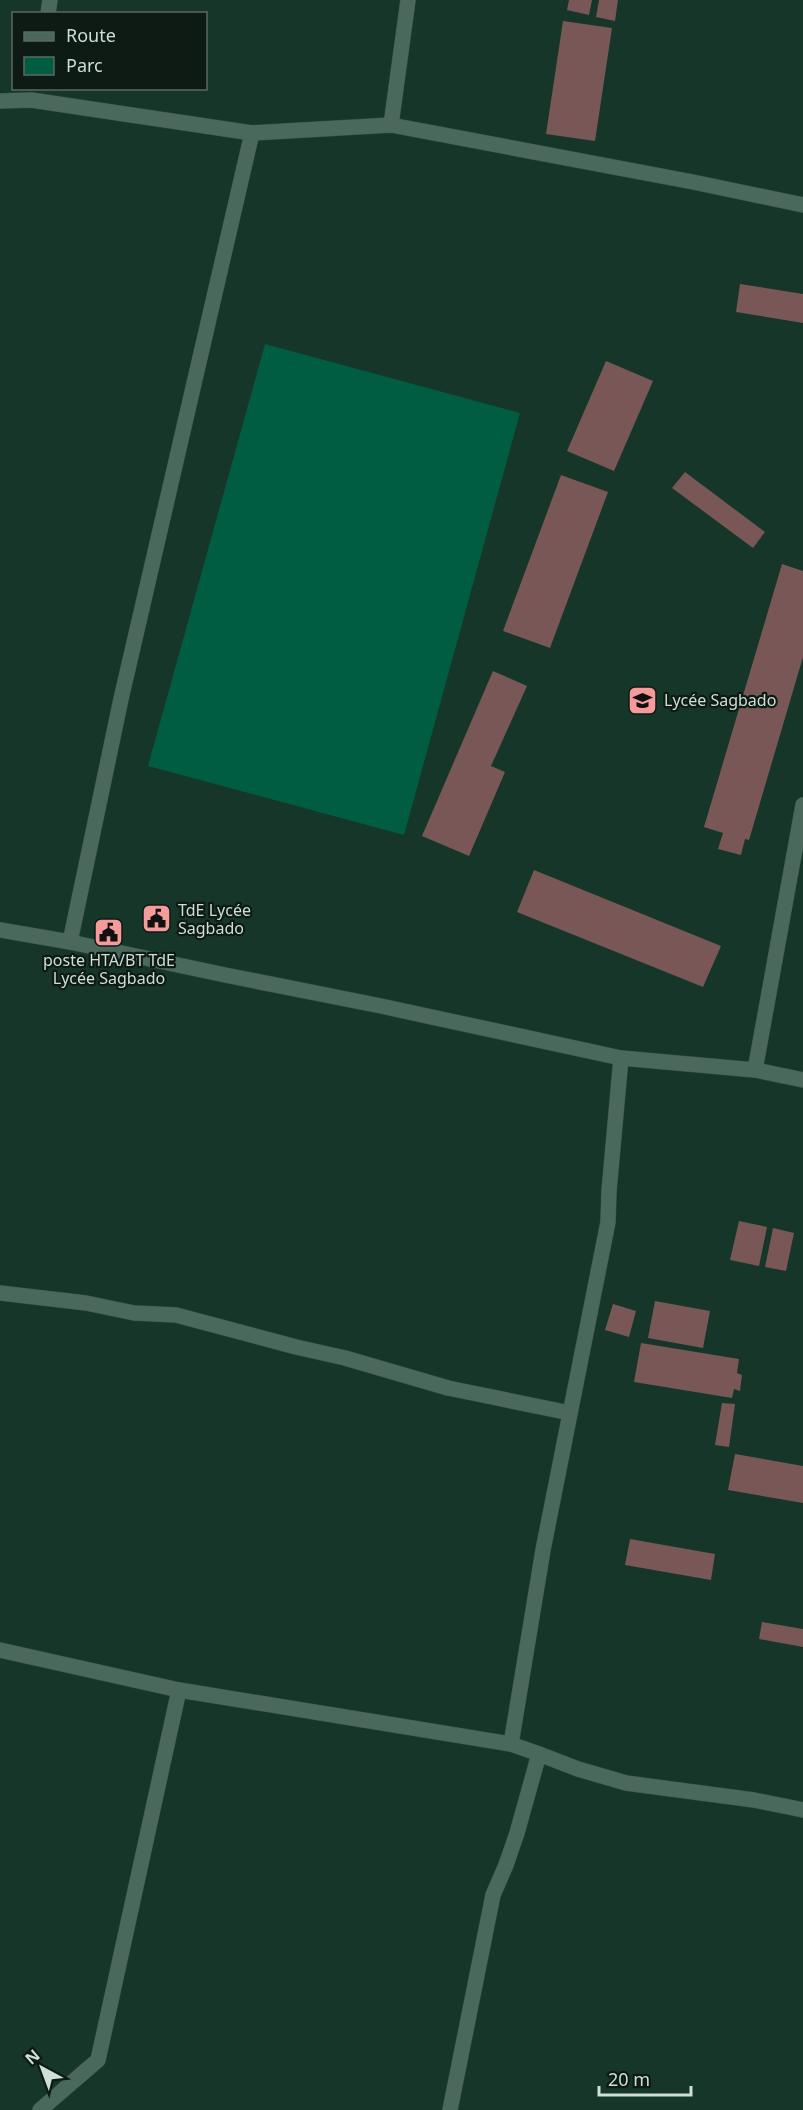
<svg xmlns="http://www.w3.org/2000/svg" width="803" height="2110" viewBox="0 0 803 2110" font-family="'Noto Sans',sans-serif">
	<rect width="100%" height="100%" fill="#17362a"/>
	<polygon fill="#005d42" points="265,344 520,413 404,835 148,766"/>
	<g fill="#785756">
		<polygon points="569,0 592,0 589,15 567,10"/>
		<polygon points="599,0 618,0 615,21 596,17"/>
		<polygon points="563,21 612,28 595,141 546,134"/>
		<polygon points="740,284 803,294 803,323 736,312"/>
		<polygon points="606,361 653,381 614,471 567,451"/>
		<polygon points="685,472 765,532 753,548 672,488"/>
		<polygon points="561,475 608,492 550,648 503,631"/>
		<polygon points="782,564 803,571 803,657 749,840 745,839 741,855 718,849 723,833 704,827"/>
		<polygon points="493,671 527,686 491,766 505,772 469,856 422,836"/>
		<polygon points="534,870 721,946 703,987 517,912"/>
		<polygon points="739,1221 767,1227 759,1266 730,1260"/>
		<polygon points="773,1228 794,1233 786,1271 765,1267"/>
		<polygon points="655,1301 710,1311 703,1348 648,1338"/>
		<polygon points="613,1304 636,1311 629,1337 605,1330"/>
		<polygon points="641,1343 739,1359 737,1373 742,1375 740,1391 734,1389 732,1398 634,1382"/>
		<polygon points="722,1403 735,1404 729,1447 715,1445"/>
		<polygon points="735,1454 803,1466 803,1503 728,1490"/>
		<polygon points="630,1539 715,1554 711,1580 625,1565"/>
		<polygon points="762,1622 803,1629 803,1647 759,1639"/>
	</g>
	<g fill="none" stroke-linecap="round" stroke-linejoin="round">
		<defs>
			<g id="minor">
				<polyline points="48,14 50,0"/>
				<polyline points="0,101 31,100 252,133 391,125 693,182 803,205"/>
				<polyline points="391,125 408,0"/>
				<polyline points="0,930 70,942 225,975 381,1006 621,1058 755,1070 803,1080"/>
				<polyline points="70,942 121,699 252,133"/>
				<polyline points="755,1070 803,805"/>
				<polyline points="0,1293 86,1303 134,1313 176,1315 296,1347 345,1358 448,1388 570,1413"/>
				<polyline points="0,1650 179,1690 511,1744 539,1754 517,1833 506,1865 493,1895 450,2110"/>
				<polyline points="511,1744 543,1550 608,1222 609,1191 621,1058"/>
				<polyline points="539,1754 578,1769 626,1783 754,1800 803,1810"/>
				<polyline points="40,2110 98,2060 179,1690"/>
			</g>
		</defs>
		<use href="#minor" stroke="#345146" stroke-width="16"/>
		<use href="#minor" stroke="#4a695c" stroke-width="15"/>
	</g>
	<defs>
		<symbol id="school-square" viewBox="-11 -11 22 22"><rect x="-9" y="-9" width="18" height="18" rx="4" fill="#f59b99" stroke="#0e1b15"/><path d="M0-5L7-2L0 1L-7-2ZM-4 1L0 2.5L4 1V4Q0 6-4 4Z" fill="#111"/></symbol>
		<symbol id="civic-square" viewBox="-11 -11 22 22"><rect x="-9" y="-9" width="18" height="18" rx="4" fill="#f59b99" stroke="#0e1b15"/><path d="M-.6-6.5H3V-4.5H.6V-3L4-1V1h2V6H-6V1h2V-1L-.6-3ZM-1.2 2.5V6h2.4V2.5Z" fill="#111"/></symbol>
	</defs>
	<g fill-rule="evenodd">
		<use href="#school-square" x="626" y="684" width="33" height="33"/>
		<use href="#civic-square" x="140" y="902" width="33" height="33"/>
		<use href="#civic-square" x="92" y="916" width="33" height="33"/>
	</g>
	<g text-anchor="middle" stroke-width="4.5" stroke-linejoin="round" paint-order="stroke">
		<g font-size="16" fill="#cddfd6" stroke="#0e1b15" text-anchor="start">
			<text x="664" y="706">Lycée Sagbado</text>
			<text x="178" y="916">TdE Lycée<tspan x="178" dy="18">Sagbado</tspan></text>
			<text x="109" y="966" text-anchor="middle">poste HTA/BT TdE<tspan x="109" dy="18">Lycée Sagbado</tspan></text>
		</g>
	</g>
	<rect x="12" y="12" width="195" height="78" fill="#0e1b15" stroke="#5a6962" stroke-width="1.5"/>
	<rect x="24" y="32" width="30" height="9" fill="#4a695c" stroke="#5a6962" stroke-width="1.5"/>
	<text x="66" y="42" font-size="18" fill="#cddfd6">Route</text>
	<rect x="24" y="57" width="30" height="18" fill="#005d42" stroke="#5a6962" stroke-width="1.5"/>
	<text x="66" y="72" font-size="18" fill="#cddfd6">Parc</text>
	<g transform="translate(42 2068) rotate(319)" stroke="#0e1b15" stroke-width="4.5" paint-order="stroke">
	<path d="M0-4.5L10 22L0 15L-10 22Z" fill="#cddfd6"/>
	<text y="-9" font-size="16" font-weight="bold" text-anchor="middle" fill="#cddfd6">N</text>
	</g>
	<path d="M599 2086v9h92v-9" fill="none" stroke="#cddfd6" stroke-width="3"/>
	<text x="608" y="2086" font-size="18" fill="#cddfd6" stroke="#0e1b15" stroke-width="4.5" paint-order="stroke">20 m</text>
</svg>
